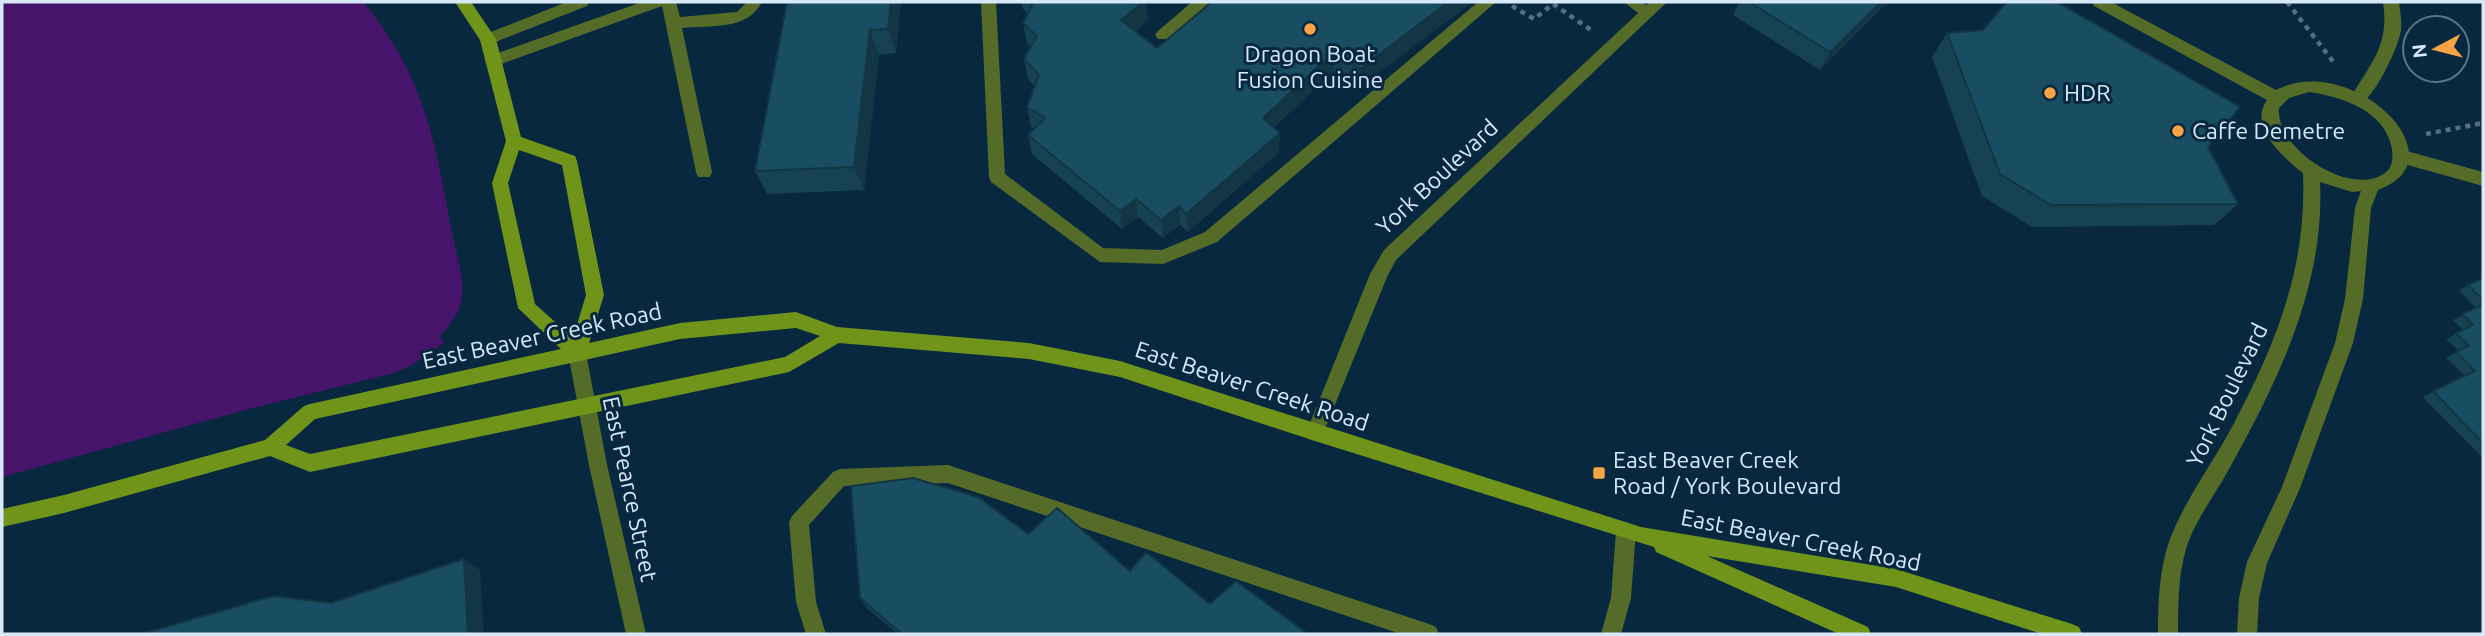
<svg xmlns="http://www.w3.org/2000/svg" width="2485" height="636" viewBox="0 0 2485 636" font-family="Ubuntu,sans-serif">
	<rect width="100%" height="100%" fill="#082840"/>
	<path fill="#47146c" d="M2,2H363C425,76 435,141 452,233C456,254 466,280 461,302C458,316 448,327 439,337L445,342L412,365L394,373L245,410L2,477Z"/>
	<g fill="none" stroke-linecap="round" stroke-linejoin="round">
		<g stroke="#546f84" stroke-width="4.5" stroke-dasharray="5 5" stroke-linecap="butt">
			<polyline points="2287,2 2335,64"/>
			<polyline points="1512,6 1534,19 1553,4 1591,30"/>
			<polyline points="2426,134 2483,123"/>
		</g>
		<g fill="#556c29" fill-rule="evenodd">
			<polygon points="567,2 590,2 587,6 493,43 488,45 480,39 483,35"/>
			<path d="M642,2H676L680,17L737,12L747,2H762C747,31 710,25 682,28L712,172L710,177H698L696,172L662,6L493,67L485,61L487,57Z"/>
			<polygon points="981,2 996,2 1005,174 1103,248 1162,250 1205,232 1478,2 1496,2 1217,242 1163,264 1100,262 991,182 989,177"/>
			<polygon points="1192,2 1210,2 1168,39 1158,39 1155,35 1158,31"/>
			<polygon points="1624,2 1642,2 1655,12 1652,16 1642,16"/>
			<path d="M2383,2H2399C2400,11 2402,20 2401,30C2399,46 2374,100 2358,105L2350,99C2370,63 2390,47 2383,2Z"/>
			<polygon points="2403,150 2483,172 2483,186 2397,162 2395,157 2397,152"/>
			<polygon points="948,465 1429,624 1436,627 1439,634 1401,634 948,483 844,486 809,525 816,602 826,634 806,634 796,602 789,522 792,516 833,472 840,469"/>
			<polygon points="1626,522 1633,525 1636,531 1631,598 1621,634 1601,634 1611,598 1616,531 1619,525"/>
		</g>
		<g fill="#556c29" fill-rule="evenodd">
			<polygon points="1650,2 1667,2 1396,260 1387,277 1321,439 1315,441 1309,439 1306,433 1370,274 1384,250"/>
			<path d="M2092,2H2111L2276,90C2352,51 2464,159 2378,190L2371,208L2363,299L2353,343L2300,488L2267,563L2259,598L2257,634H2237L2239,598L2247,562L2282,487L2335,343L2345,299L2355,208L2361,191L2352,192L2320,182C2325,285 2278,381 2229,469C2215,495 2195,520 2186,549C2178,577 2178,606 2178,634H2158C2158,603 2159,569 2170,539C2185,500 2212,464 2232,427C2276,344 2307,268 2303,173C2283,157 2248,127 2267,100L2094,6ZM2309,92C2342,97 2385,110 2392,149C2393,158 2393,167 2385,173C2351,198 2275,149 2279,108L2289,98Z"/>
			<polygon points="577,345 583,347 586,353 607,465 646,634 626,634 589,465 568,353 571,347"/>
		</g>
		<path fill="#6f9419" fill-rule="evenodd" d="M455,2H471L496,39L521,137L575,156L577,161L604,295L589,343L680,323L796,312L837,327L1029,343L1120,361L1641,527L1896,569L2072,624L2079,627L2082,634H2042L1896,587L1707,556L1868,627L1871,634H1839L1656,552L1654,547L1315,441L1120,377L1029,359L839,343L789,372L310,472L270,456L64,513L2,527V509L64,495L265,440L304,406L310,404L561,349L518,308L492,183L506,141L480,40ZM519,150L562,165L586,295L573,338L535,304L508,183ZM796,328L820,336L785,357L310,454L286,445L315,419L680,339Z"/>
	</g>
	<g fill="#164253">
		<polygon points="787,2 901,2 896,53 879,55 864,190 767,194 755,171"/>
		<polygon points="1021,2 1146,2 1148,20 1135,31 1157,48 1212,2 1472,2 1358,89 1333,72 1274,127 1279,152 1188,232 1180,225 1163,238 1138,217 1122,229 1032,154 1028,135 1034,129 1031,127 1027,107 1035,86 1028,79 1024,59 1030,47 1027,44 1023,23 1028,14 1023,9"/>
		<polygon points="1739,2 1888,2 1820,70 1733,15"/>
		<polygon points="1947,33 2208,147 2238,204 2214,225 2032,227 1982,196 1932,57"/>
		<polygon points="2483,278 2483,458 2423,397 2465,376 2446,358 2459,351 2446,339 2463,330 2453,320 2476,308 2459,291 2468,285"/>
		<polygon points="1028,534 1130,571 1210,604 1308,634 898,634 868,609 860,598"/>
	</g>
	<g fill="#123644">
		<polygon points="891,2 901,2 896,53 888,29"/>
		<polygon points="1143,2 1146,2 1148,20 1123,41 1121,20"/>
		<polygon points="1448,2 1472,2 1358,89 1360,69"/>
		<polygon points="1881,2 1888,2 1820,70 1830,52"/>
		<polygon points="870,30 879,55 864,190 854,167"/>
		<polygon points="1335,51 1333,72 1263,138 1263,118"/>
		<polygon points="1280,133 1279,152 1188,232 1186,214"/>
		<polygon points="1136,199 1138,217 1122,229 1120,211"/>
		<polygon points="1179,206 1180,225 1163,238 1161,220"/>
		<polygon points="464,559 480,570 484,634 468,634"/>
	</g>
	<g fill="#194d61" stroke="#123644" stroke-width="2">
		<polygon points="787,2 891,2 888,29 870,30 854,167 755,171"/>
		<polygon points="1032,2 1143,2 1121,20 1157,48 1212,2 1448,2 1360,69 1335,51 1263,118 1280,133 1186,214 1179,206 1161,220 1136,199 1120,211 1028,135 1045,118 1027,107 1039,75 1024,59 1037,36 1023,23 1033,4"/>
		<polygon points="1749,2 1881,2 1830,52"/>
		<polygon points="2007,2 2057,2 2240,107 2208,147 2238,204 2051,205 2000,174 1947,33 1983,30"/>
		<polygon points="2483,278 2483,300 2468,285"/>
		<polygon points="2483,305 2483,443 2433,391 2475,371 2456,352 2469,346 2456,333 2473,325 2462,314"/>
		<polygon points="913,478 978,497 1028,534 1057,508 1130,571 1146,552 1210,604 1236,581 1308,634 902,634 860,598 851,486"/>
		<polygon points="464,559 468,634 141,634 273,596 331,603"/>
	</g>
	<g fill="#f5a345" stroke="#082840" stroke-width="2.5">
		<circle cx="1310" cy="29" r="7"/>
		<circle cx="2050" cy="93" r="7"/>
		<circle cx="2178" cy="131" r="7"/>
		<rect x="1592" y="466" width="14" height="14" rx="3.5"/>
	</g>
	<g text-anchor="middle" stroke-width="6" stroke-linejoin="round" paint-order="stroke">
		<g font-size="23" fill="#d7e9f9" stroke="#082840" text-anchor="start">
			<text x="1310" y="62" text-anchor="middle">Dragon Boat<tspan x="1310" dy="26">Fusion Cuisine</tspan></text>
			<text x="2064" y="101">HDR</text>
			<text x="2192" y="139">Caffe Demetre</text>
			<text x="1613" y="468">East Beaver Creek<tspan x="1613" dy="26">Road / York Boulevard</tspan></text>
		</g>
		<g font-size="23" fill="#d7e9f9" stroke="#082840">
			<text transform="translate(1437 177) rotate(-43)" y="8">York Boulevard</text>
			<text transform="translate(542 336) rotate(-12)" y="8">East Beaver Creek Road</text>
			<text transform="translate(1252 386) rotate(18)" y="8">East Beaver Creek Road</text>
			<text transform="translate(2227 395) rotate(-64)" y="8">York Boulevard</text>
			<text transform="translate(630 489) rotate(78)" y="8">East Pearce Street</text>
			<text transform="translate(1801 540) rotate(11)" y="8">East Beaver Creek Road</text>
		</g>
	</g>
	<rect width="2485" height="636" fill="none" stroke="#d7e9f9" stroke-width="7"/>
	<g transform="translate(2436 49) rotate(263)"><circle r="33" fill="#082840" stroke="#5b758a" stroke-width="2"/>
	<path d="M0-5L12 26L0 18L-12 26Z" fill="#f5a345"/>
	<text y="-10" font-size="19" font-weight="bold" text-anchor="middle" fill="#d7e9f9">N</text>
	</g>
</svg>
